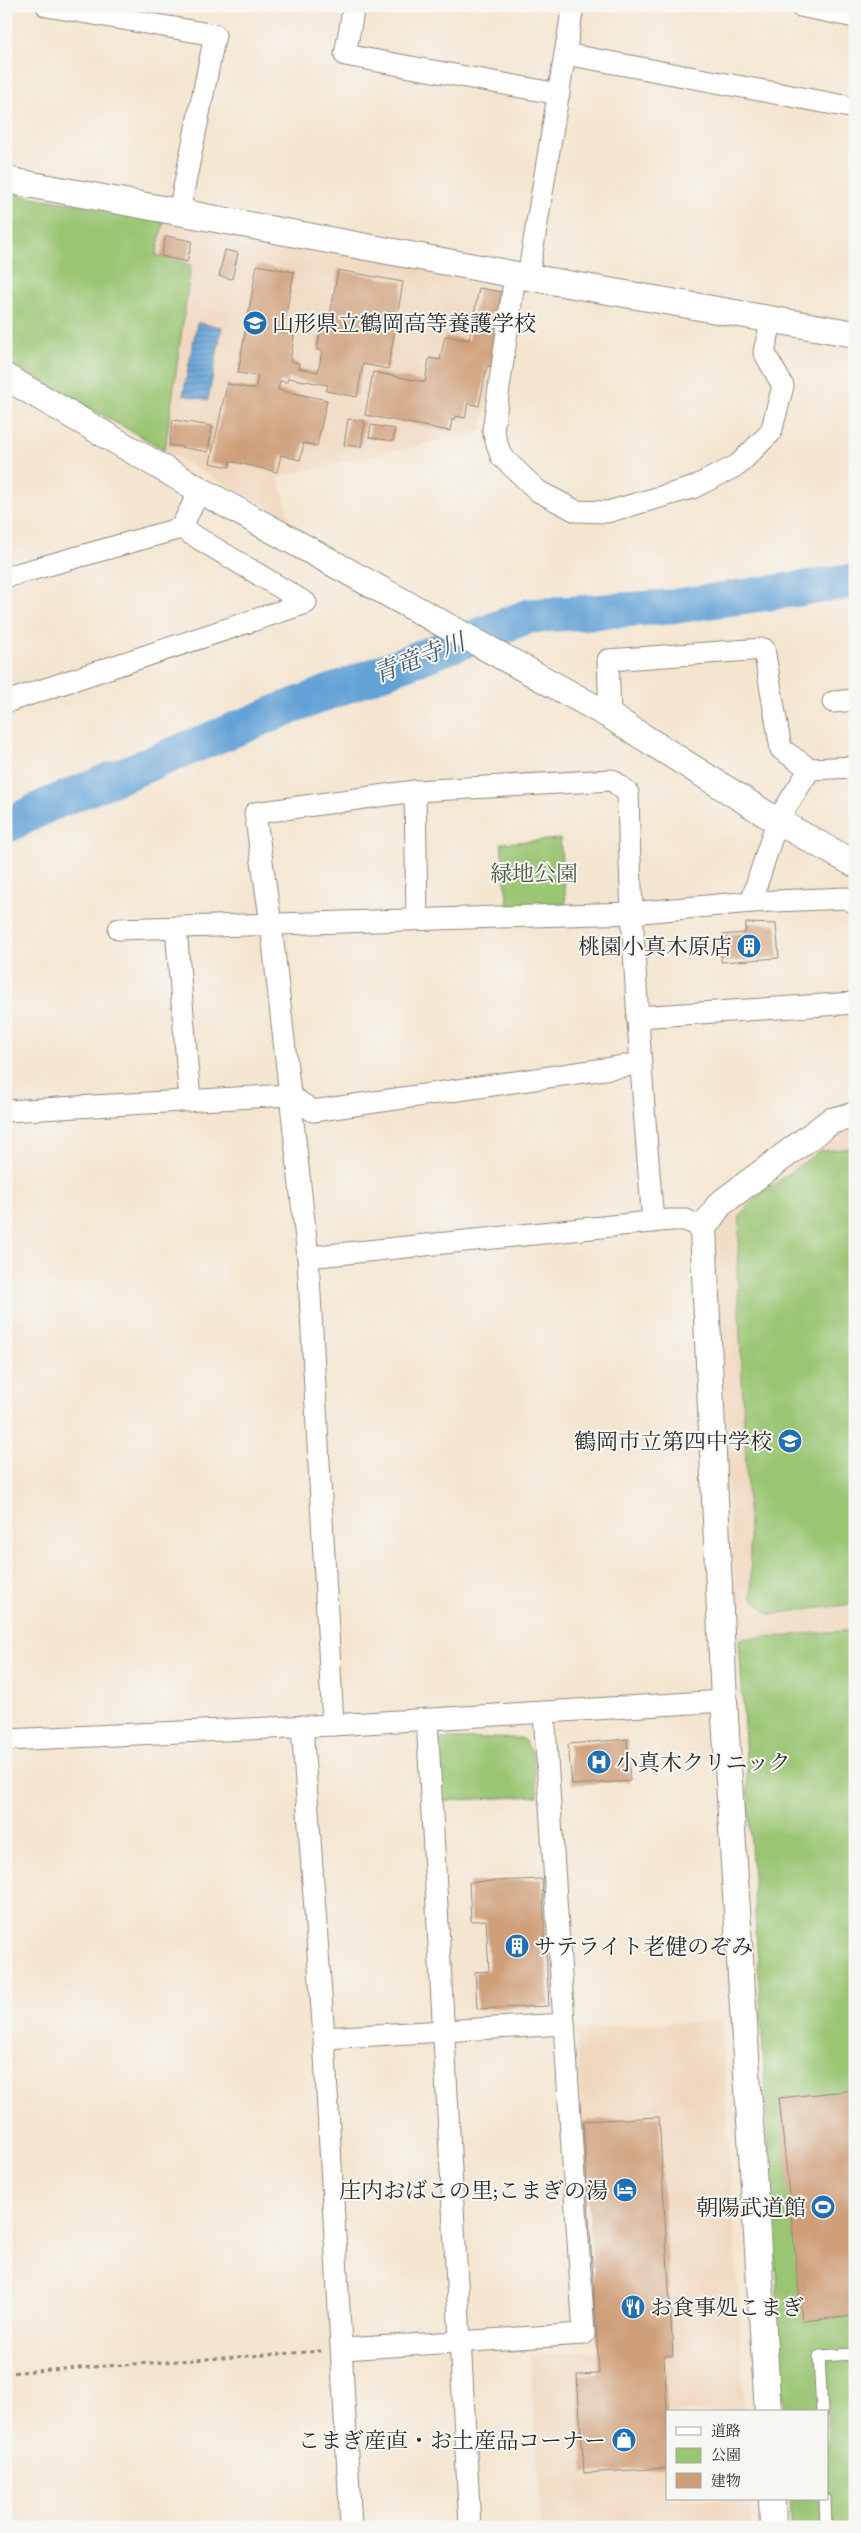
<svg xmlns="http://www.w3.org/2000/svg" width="861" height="2533" viewBox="0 0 861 2533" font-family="'EB Garamond','Noto Serif JP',serif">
	<defs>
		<pattern id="water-rules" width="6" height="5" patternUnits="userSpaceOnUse" patternTransform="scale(1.25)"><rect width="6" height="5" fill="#64a2d6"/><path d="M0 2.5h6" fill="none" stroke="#5384ae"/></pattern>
	</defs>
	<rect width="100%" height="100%" fill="#f6f6f2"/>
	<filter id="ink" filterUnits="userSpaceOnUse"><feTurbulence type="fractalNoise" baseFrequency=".02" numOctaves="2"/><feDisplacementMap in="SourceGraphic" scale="10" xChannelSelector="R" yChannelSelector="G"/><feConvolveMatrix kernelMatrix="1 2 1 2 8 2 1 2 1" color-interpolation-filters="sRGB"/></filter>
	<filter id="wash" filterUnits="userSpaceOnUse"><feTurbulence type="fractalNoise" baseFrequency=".0096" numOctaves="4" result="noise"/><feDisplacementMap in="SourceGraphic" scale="20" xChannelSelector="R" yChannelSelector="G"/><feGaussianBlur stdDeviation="1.12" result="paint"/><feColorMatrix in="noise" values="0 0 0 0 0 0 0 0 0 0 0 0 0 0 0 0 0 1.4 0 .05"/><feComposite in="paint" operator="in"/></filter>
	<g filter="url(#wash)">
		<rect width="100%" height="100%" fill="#f4e5d0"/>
		<g fill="#f0d6bc">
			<polygon points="6,192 511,283 481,431 279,477 290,520 6,362"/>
			<polygon points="855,1126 855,1630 739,1639 711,1251 720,1223 728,1210 823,1135"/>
			<polygon points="721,2020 745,2412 667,2412 667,2499 751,2499 752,2527 541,2527 530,2355 598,2351 576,2029"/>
		</g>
		<g fill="#9ac572" stroke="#62784e">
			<polygon points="6,192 164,220 156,255 191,265 165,450 6,362"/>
			<polygon points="560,839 566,904 508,907 501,843"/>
			<polygon points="855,1148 855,1604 769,1614 752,1598 737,1270 740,1215 755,1198 820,1151"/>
			<polygon points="855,1630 855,2527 791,2527 789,2499 827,2499 827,2412 784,2412 739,1639"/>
			<polygon points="522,1738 532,1751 538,1796 439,1801 434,1747 441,1739"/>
		</g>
		<polygon fill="url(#water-rules)" stroke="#486680" points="197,323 222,327 208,400 183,395"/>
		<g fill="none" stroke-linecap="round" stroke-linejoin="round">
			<polyline stroke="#64a2d6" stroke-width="5.5" points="854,581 855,581"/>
			<polyline stroke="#64a2d6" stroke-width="35" points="6,826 48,805 280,711 529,616 669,607 855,581"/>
		</g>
		<g id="blocks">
			<g fill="#cf9f79">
				<polygon points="166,236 192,241 187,262 161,256"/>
				<polygon points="225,250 238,253 232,279 219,276"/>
				<polygon points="257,265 294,272 283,329 295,331 290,361 299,363 298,368 318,372 322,351 317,350 322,320 329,321 338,270 403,282 388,369 363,364 357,397 326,391 328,385 288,378 287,382 280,381 278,390 327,400 317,446 304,443 300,460 281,455 277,472 230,461 230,467 210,463 227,384 255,389 258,376 238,373"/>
				<polygon points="479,288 507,293 493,367 487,366 479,406 468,403 465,418 456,416 455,420 452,419 450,431 365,415 373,372 425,382 429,358 440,360 445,336 469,340"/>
				<polygon points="348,419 365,421 361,447 344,445"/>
				<polygon points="173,420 212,426 208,452 169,445"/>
				<polygon points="371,425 395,429 393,441 369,437"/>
				<polygon points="746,923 776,924 779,958 721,962 721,935 745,933"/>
				<polygon points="627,1739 630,1781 572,1785 568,1744"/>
				<polygon points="542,1879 549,2006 477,2009 475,1972 489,1971 486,1920 471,1921 469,1882"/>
				<polygon points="855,2090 855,2316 802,2321 779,2098"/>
				<polygon points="659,2117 673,2356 664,2356 667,2411 667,2468 584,2473 577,2375 599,2374 583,2121"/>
			</g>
		</g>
	</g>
	<g filter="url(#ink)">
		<use href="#blocks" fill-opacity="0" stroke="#90887e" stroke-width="1"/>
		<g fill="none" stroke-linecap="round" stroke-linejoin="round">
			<defs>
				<g id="service">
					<polyline points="822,2412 819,2356 855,2354"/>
					<polyline points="825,2499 826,2527"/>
				</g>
				<g id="minor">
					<polyline points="47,6 215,35 179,212"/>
					<polyline points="354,6 345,55 559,94"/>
					<polyline points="800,6 855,17"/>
					<polyline points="566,54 855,108"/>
					<polyline points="515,275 493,431 501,456 538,491 576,511 607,512 692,488 738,465 771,432 783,386 764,352 772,319"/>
					<polyline points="528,277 573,6"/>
					<polyline points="181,528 200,490"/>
					<polyline points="6,577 181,528 306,603 6,702"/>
					<polyline points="833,702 855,700"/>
					<polyline points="610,716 608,660 764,649 781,749 810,769 855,767"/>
					<polyline points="415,791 417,919"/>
					<polyline points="751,902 847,898 855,903"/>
					<polyline points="176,927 190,1101"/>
					<polyline points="119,929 631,913 751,902 777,821 810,769"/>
					<polyline points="637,1017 855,1003"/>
					<polyline points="6,1111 289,1095 313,1111 639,1064"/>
					<polyline points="308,1257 670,1220 686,1220 703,1228"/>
					<polyline points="427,1719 470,2527"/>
					<path d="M333,1725L308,1257L271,924L255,813L415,791L612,780L628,793C631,936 641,1079 653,1222"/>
					<polyline points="302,1726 324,2038 351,2527"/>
					<polyline points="6,1740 333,1725 724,1701"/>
					<polyline points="324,2038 564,2024"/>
					<polyline points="343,2349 584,2334 544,1712"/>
				</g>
				<g id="tertiary">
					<polyline points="6,180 528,277 855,334"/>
					<polyline points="6,377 200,490 610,716 777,821 855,864"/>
					<polyline points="768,2412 724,1701 703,1228 720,1204 831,1121 855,1115"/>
					<polyline points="772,2499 773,2527"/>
				</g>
			</defs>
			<use href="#service" stroke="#90887e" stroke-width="13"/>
			<use href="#minor" stroke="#90887e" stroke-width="23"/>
			<use href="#tertiary" stroke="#90887e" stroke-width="28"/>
			<polyline stroke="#90887e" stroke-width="3" stroke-dasharray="4 4" stroke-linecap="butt" points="6,2373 322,2351"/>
			<use href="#service" stroke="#fff" stroke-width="11"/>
			<use href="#minor" stroke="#fff" stroke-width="21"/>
			<use href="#tertiary" stroke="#fff" stroke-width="26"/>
		</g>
	</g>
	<defs>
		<symbol id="school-disc" viewBox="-11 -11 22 22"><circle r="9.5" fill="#1f6fb2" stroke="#f6f6f2"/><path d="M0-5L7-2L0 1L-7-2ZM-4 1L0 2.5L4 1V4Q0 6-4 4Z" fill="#fff"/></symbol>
		<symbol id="building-disc" viewBox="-11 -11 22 22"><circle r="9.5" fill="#1f6fb2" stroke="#f6f6f2"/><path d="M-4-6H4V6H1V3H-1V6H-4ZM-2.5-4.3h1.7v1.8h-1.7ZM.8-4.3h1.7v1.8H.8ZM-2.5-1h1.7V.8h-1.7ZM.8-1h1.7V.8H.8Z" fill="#fff"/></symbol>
		<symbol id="hospital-disc" viewBox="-11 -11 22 22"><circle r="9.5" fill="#1f6fb2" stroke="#f6f6f2"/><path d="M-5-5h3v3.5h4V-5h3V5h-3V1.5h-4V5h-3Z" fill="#fff"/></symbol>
		<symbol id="hotel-disc" viewBox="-11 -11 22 22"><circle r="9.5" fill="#1f6fb2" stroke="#f6f6f2"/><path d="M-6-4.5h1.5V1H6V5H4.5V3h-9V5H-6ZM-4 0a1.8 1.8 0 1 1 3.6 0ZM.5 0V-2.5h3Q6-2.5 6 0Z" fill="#fff"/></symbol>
		<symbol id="stadium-disc" viewBox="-11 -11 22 22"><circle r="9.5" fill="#1f6fb2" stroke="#f6f6f2"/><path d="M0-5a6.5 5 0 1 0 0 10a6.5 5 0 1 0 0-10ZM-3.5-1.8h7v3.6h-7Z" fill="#fff"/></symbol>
		<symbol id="restaurant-disc" viewBox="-11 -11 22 22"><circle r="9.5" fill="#1f6fb2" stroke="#f6f6f2"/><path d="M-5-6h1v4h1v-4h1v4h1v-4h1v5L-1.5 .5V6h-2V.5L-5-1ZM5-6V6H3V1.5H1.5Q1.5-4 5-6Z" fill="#fff"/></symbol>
		<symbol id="shop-disc" viewBox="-11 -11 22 22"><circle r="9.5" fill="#1f6fb2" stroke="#f6f6f2"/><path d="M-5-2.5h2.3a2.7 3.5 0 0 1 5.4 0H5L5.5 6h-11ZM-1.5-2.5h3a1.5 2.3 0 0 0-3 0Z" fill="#fff"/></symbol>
	</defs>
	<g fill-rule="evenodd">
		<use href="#school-disc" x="241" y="309" width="28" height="28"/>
		<use href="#building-disc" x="735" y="932" width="28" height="28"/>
		<use href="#school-disc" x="776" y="1427" width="28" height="28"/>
		<use href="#hospital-disc" x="585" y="1748" width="28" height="28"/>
		<use href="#building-disc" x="503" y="1932" width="28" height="28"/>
		<use href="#hotel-disc" x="611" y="2176" width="28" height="28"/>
		<use href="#stadium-disc" x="809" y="2193" width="28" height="28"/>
		<use href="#restaurant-disc" x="619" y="2293" width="28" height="28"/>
		<use href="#shop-disc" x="610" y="2426" width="28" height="28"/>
	</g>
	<g text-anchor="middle" stroke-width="4" stroke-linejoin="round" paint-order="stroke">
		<g font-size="22" fill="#2b2b2b" stroke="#f6f6f2" text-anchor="end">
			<text x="272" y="331" text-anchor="start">山形県立鶴岡高等養護学校</text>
			<text x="732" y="954">桃園小真木原店</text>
			<text x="772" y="1449">鶴岡市立第四中学校</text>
			<text x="616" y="1770" text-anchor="start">小真木クリニック</text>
			<text x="534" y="1954" text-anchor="start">サテライト老健のぞみ</text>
			<text x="608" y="2198">庄内おばこの里;こまぎの湯</text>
			<text x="806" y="2215">朝陽武道館</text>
			<text x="650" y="2315" text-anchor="start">お食事処こまぎ</text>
			<text x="606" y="2448">こまぎ産直・お土産品コーナー</text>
		</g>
		<g font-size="22" fill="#4c5940" stroke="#f6f6f2">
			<text x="534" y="881">緑地公園</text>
		</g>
		<g font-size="24" font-style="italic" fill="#425b6f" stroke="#f6f6f2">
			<text transform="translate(419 658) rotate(-21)" y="8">青竜寺川</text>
		</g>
	</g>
	<rect width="861" height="2533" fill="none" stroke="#f6f6f2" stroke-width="25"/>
	<rect x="666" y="2410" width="162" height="90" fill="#f6f6f2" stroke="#a5a5a2"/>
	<rect x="676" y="2427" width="25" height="8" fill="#ffffff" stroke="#a5a5a2"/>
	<text x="711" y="2436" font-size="15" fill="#2b2b2b">道路</text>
	<rect x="676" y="2448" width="25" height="15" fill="#9ac572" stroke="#a5a5a2"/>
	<text x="711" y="2460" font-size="15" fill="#2b2b2b">公園</text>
	<rect x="676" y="2473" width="25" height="15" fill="#cf9f79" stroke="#a5a5a2"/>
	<text x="711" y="2486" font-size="15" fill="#2b2b2b">建物</text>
</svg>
